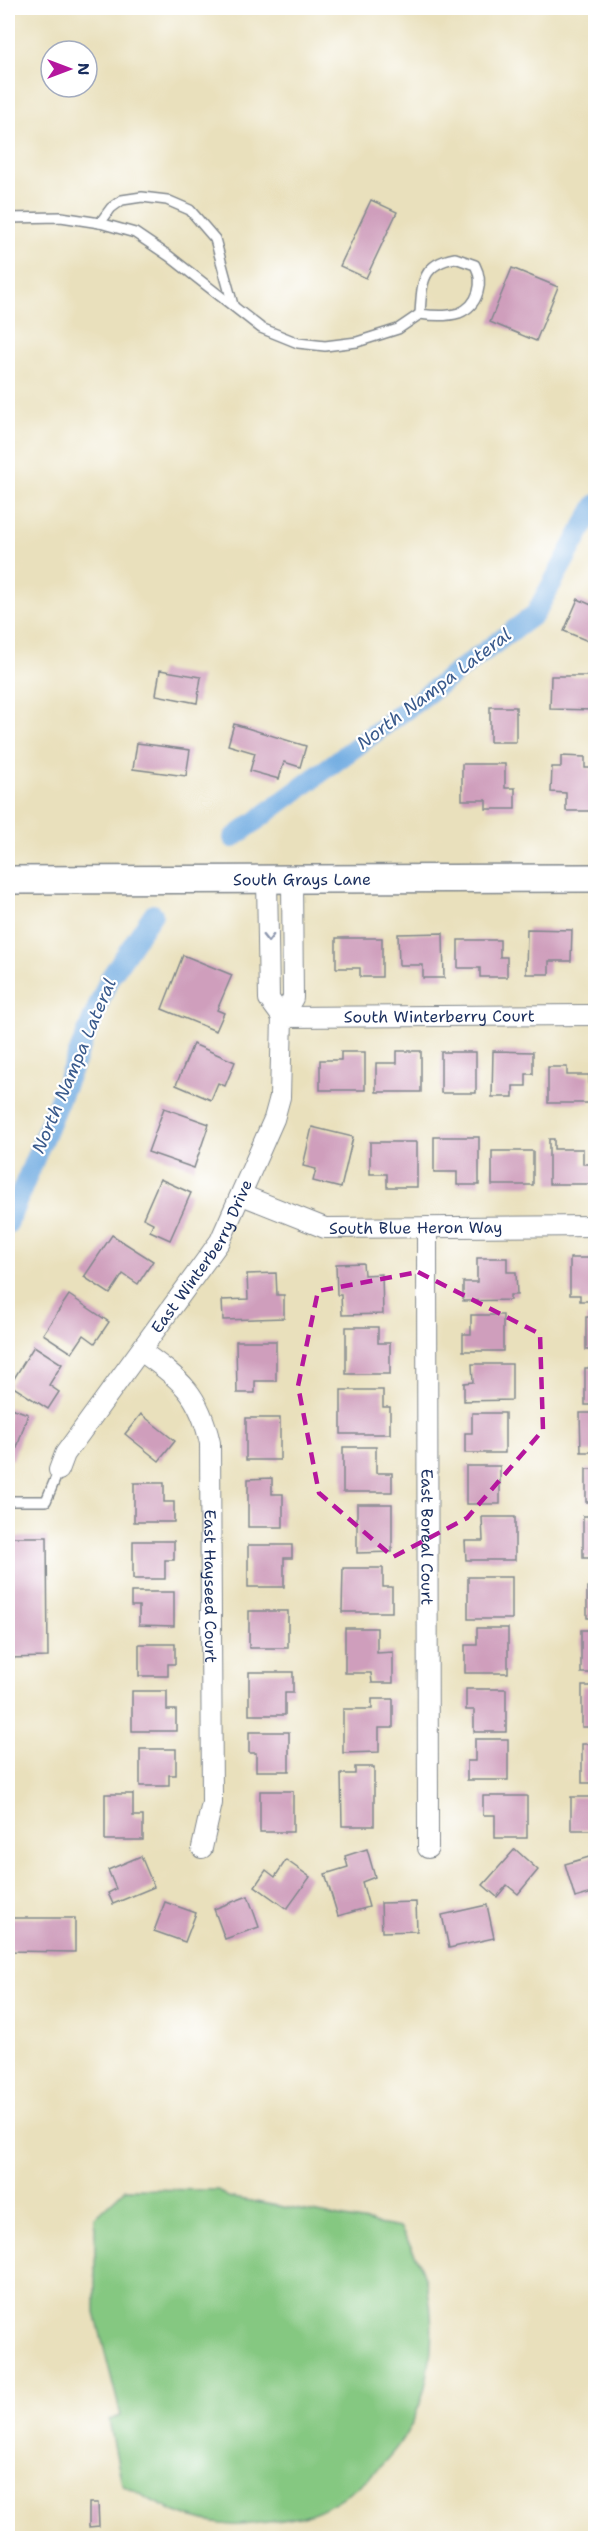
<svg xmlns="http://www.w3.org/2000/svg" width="603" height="2546" viewBox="0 0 603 2546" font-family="'Shantell Sans',sans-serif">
	<rect width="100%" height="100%" fill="#fff"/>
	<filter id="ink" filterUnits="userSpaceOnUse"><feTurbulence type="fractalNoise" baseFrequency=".0167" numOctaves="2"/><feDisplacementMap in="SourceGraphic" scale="12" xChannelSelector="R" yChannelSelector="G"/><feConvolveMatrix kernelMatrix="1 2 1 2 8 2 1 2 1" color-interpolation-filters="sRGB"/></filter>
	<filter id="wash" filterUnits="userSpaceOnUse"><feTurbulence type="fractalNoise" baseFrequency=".008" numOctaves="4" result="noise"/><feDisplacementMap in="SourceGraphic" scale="24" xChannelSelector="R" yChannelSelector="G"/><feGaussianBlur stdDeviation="1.35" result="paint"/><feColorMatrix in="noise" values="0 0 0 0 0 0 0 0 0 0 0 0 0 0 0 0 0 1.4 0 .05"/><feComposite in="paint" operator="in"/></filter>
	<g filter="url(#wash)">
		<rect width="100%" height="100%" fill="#e9e0bc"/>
		<path fill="#85c881" stroke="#507c70" stroke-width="1.5" d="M125,2189L219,2190L228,2197L400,2228C411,2246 422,2264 427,2285C436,2329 432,2378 414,2419C395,2460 347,2503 304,2516C289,2520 273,2521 259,2523C250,2524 240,2526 232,2525C191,2523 156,2504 122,2484L109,2420L121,2416L95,2313V2217Z"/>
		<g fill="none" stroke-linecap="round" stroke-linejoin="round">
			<g stroke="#70abe1" stroke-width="20">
				<polyline points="233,838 535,614 596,504"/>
				<polyline points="8,1224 109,979 153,914"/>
			</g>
		</g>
		<g id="blocks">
			<g fill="#cf9ebc">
				<polygon points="371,200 397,212 366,278 340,266"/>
				<polygon points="512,268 558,287 536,341 490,322"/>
				<polygon points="578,599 596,607 596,625 588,641 564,631"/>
				<polygon points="160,670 201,677 197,703 156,695"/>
				<polygon points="551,676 596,676 596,710 550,709"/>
				<rect x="490" y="707" width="26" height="35"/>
				<polygon points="234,724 306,746 300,767 284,762 279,779 250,771 255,753 228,745"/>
				<polygon points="137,743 190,750 186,776 133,769"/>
				<polygon points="561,756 585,757 585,768 591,768 591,791 596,791 596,811 566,811 566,793 551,792 552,767 561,767"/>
				<polygon points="462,764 505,764 505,788 515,788 515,809 486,809 486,800 462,800"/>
				<polygon points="527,929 572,930 571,961 549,961 549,974 526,974"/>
				<polygon points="443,933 444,978 423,978 423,965 399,965 398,934"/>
				<polygon points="336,938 382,938 382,977 360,977 360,968 336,968"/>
				<polygon points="458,940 500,940 500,957 507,957 507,977 480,977 480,968 458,968"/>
				<polygon points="183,955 232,975 217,1010 224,1013 216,1031 162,1009"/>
				<polygon points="193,1044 235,1062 225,1086 218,1083 211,1100 176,1085"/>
				<polygon points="397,1051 421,1051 421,1092 376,1092 376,1063 397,1063"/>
				<polygon points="493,1051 533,1052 533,1074 526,1074 526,1086 513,1086 513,1097 492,1097"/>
				<polygon points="341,1052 365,1052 365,1090 320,1090 320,1060 341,1060"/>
				<rect x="441" y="1052" width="35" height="41"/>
				<polygon points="548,1067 567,1067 567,1075 589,1075 590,1103 548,1103"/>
				<polygon points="164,1108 209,1124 194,1168 148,1152"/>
				<polygon points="312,1127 353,1137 341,1188 313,1181 316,1169 303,1166"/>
				<polygon points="434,1137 479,1137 479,1185 457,1185 457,1172 434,1172"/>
				<polygon points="549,1139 554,1139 554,1149 583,1149 583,1164 593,1164 593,1184 549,1184"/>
				<polygon points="370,1142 417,1142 417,1187 387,1187 387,1174 370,1174"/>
				<rect x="492" y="1151" width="41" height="34"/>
				<polygon points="160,1179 191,1193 170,1240 150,1231 153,1223 143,1218"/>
				<polygon points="112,1235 153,1261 138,1284 123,1274 110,1294 84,1277"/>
				<polygon points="477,1258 507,1258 507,1272 516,1272 517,1295 510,1295 510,1300 463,1301 463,1282 477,1282"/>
				<polygon points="570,1258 596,1258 596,1301 580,1301 580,1295 570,1295"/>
				<polygon points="363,1263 364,1275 382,1274 383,1314 342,1315 341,1295 337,1295 336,1264"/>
				<polygon points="276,1273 277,1295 284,1295 284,1318 223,1320 222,1300 248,1299 247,1274"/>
				<polygon points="69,1295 109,1322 95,1343 84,1335 72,1353 43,1334"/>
				<polygon points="471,1315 503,1315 503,1351 463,1351 463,1334 471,1334"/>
				<rect x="586" y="1317" width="10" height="33"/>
				<polygon points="346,1327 378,1327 378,1343 390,1343 390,1374 346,1374"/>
				<polygon points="236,1341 276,1341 276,1381 255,1381 255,1393 237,1393"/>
				<polygon points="34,1346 62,1364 49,1385 59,1392 48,1409 10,1385"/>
				<polygon points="472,1364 512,1364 512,1400 464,1401 464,1383 473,1382"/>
				<rect x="585" y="1368" width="11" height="37"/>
				<polygon points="341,1390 383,1390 383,1407 390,1407 390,1434 341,1434"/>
				<polygon points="8,1407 28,1414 13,1460 8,1458"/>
				<polygon points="472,1413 505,1413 505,1453 465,1453 465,1433 472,1433"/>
				<polygon points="580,1413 596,1413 596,1452 581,1452"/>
				<polygon points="141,1414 175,1441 159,1461 125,1434"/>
				<rect x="246" y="1418" width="34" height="42"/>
				<polygon points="343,1447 376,1447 376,1473 392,1473 392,1492 343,1492"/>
				<rect x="466" y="1466" width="34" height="38"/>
				<rect x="586" y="1469" width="10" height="33"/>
				<polygon points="272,1478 272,1494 283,1494 283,1527 248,1527 248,1479"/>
				<polygon points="134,1483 164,1483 164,1502 174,1502 174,1522 134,1522"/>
				<polygon points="357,1504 392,1504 392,1552 357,1553"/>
				<rect x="583" y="1516" width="13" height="42"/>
				<polygon points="482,1517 515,1517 515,1560 466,1560 465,1541 483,1541"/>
				<polygon points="8,1537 47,1537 48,1657 8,1658"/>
				<polygon points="133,1541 174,1541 174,1560 165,1560 165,1579 133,1579"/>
				<polygon points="248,1545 292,1545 292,1558 284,1558 284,1587 248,1587"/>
				<polygon points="343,1568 383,1568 383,1587 392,1587 392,1612 342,1612"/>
				<rect x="468" y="1577" width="44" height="42"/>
				<rect x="587" y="1587" width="9" height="31"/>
				<polygon points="131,1592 174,1592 174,1626 139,1625 139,1606 131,1606"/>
				<rect x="249" y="1611" width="39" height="37"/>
				<polygon points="345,1628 377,1628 377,1653 393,1652 393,1683 372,1683 371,1673 345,1673"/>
				<polygon points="477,1628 508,1628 508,1673 465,1673 465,1645 477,1645"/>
				<rect x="581" y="1630" width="15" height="43"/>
				<polygon points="139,1644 175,1644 175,1664 168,1664 168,1676 139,1676"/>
				<polygon points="249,1672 293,1672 293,1693 285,1693 285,1715 249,1715"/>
				<rect x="582" y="1686" width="14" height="41"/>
				<polygon points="466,1689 506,1689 506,1732 474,1732 474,1710 466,1710"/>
				<polygon points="132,1691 167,1691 167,1710 176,1710 176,1731 132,1731"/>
				<polygon points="372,1699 393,1699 393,1728 379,1728 379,1752 343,1753 343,1709 372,1709"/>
				<polygon points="249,1732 289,1732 289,1771 256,1771 256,1753 249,1753"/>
				<polygon points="475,1739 508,1739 508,1780 467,1780 467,1761 475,1761"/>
				<rect x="582" y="1744" width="14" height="39"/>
				<polygon points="140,1749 176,1749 176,1775 169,1775 169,1786 140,1786"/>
				<polygon points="355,1767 374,1767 374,1826 342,1826 341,1774 355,1774"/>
				<rect x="260" y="1791" width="33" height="41"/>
				<polygon points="105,1794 133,1794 133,1816 143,1816 143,1840 105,1840"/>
				<polygon points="483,1796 527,1796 527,1838 495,1838 495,1815 483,1815"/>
				<rect x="571" y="1797" width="25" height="33"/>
				<polygon points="367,1849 375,1877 362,1882 369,1907 338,1916 325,1874 348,1867 345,1856"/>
				<polygon points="515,1849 538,1870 518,1894 507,1885 497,1897 483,1885"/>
				<polygon points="596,1855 596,1892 575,1898 565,1864"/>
				<polygon points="141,1856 154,1887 113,1904 108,1893 116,1889 108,1870"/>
				<polygon points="286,1860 310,1877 287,1909 255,1886 266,1870 275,1877"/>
				<polygon points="248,1896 259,1927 225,1939 214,1909"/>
				<polygon points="165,1902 196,1913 185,1942 154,1931"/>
				<polygon points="416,1902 417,1931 382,1932 381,1903"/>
				<polygon points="487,1905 494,1938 449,1948 442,1915"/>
				<polygon points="8,1918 75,1918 75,1952 8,1951"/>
				<polygon points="89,2503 98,2503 99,2526 89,2527"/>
			</g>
		</g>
	</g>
	<g filter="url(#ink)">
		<use href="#blocks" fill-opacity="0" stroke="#82888d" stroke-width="1.5"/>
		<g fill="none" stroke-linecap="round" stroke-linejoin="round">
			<defs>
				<g id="lane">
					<polyline points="8,218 61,217 100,223 135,233 169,256 261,328 298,343 325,346 357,342 398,329 420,314"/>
					<polyline points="100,223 111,208 122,200 142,197 167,200 190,210 215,239 233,305"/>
					<path d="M455,258L475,265C484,282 479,305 459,313C446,317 433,316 420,314C422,284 421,264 455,258Z"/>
					<polyline points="8,1501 46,1501 59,1470"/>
				</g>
				<g id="street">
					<polyline points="267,880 269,999 282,1017 293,998 292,880"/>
					<path id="s1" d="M242,1195L325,1228L596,1226"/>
					<path id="s2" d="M427,1227L428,1848"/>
					<path id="s3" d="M141,1351C181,1380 199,1393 210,1443L212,1803L202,1848"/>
					<path id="s4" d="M59,1470L65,1454L220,1241L274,1119L280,1097L282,1017L596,1015"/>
				</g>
				<g id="secondary">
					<path id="s5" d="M8,880L596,878"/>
				</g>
			</defs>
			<use href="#lane" stroke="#82888d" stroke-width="12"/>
			<use href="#street" stroke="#82888d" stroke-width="22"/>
			<use href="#secondary" stroke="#82888d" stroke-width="30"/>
			<use href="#lane" stroke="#fff" stroke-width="9"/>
			<use href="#street" stroke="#fff" stroke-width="20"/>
			<use href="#secondary" stroke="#fff" stroke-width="27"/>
		</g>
		<defs><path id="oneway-chevron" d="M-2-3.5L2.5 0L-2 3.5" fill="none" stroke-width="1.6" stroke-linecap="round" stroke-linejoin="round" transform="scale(1.5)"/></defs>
		<use stroke="#8d97ae" href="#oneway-chevron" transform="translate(268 938) rotate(89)"/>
	</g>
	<path fill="none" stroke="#b5179e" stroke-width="4.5" stroke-dasharray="12 8" stroke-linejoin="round" d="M418,1272L540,1334L543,1430L467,1518L393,1557L319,1493L298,1386L318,1291Z"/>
	<g text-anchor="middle" stroke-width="4.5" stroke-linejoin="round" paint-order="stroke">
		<g font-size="16" fill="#1b2f5e" stroke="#fff">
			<text dy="6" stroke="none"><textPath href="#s5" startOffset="294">South Grays Lane</textPath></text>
			<text dy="6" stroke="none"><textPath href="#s4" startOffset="674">South Winterberry Court</textPath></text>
			<text dy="6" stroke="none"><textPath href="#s1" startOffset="180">South Blue Heron Way</textPath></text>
			<text dy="6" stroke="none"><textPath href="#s4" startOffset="258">East Winterberry Drive</textPath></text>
			<text dy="6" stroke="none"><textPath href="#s2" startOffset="310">East Boreal Court</textPath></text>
			<text dy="6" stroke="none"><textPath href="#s3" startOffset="262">East Hayseed Court</textPath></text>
		</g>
		<g font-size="18" font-style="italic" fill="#395a8c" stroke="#fff">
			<text transform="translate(434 689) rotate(-37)" y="6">North Nampa Lateral</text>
			<text transform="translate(74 1066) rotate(-67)" y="6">North Nampa Lateral</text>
		</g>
	</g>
	<rect width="603" height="2546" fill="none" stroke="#fff" stroke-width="30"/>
	<g transform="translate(69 69) rotate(90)"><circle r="28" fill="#ffffff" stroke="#a4acbf" stroke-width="1.5"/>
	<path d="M0-4.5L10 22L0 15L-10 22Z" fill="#b5179e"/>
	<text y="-9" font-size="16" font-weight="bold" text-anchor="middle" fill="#1b2f5e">N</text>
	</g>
</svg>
